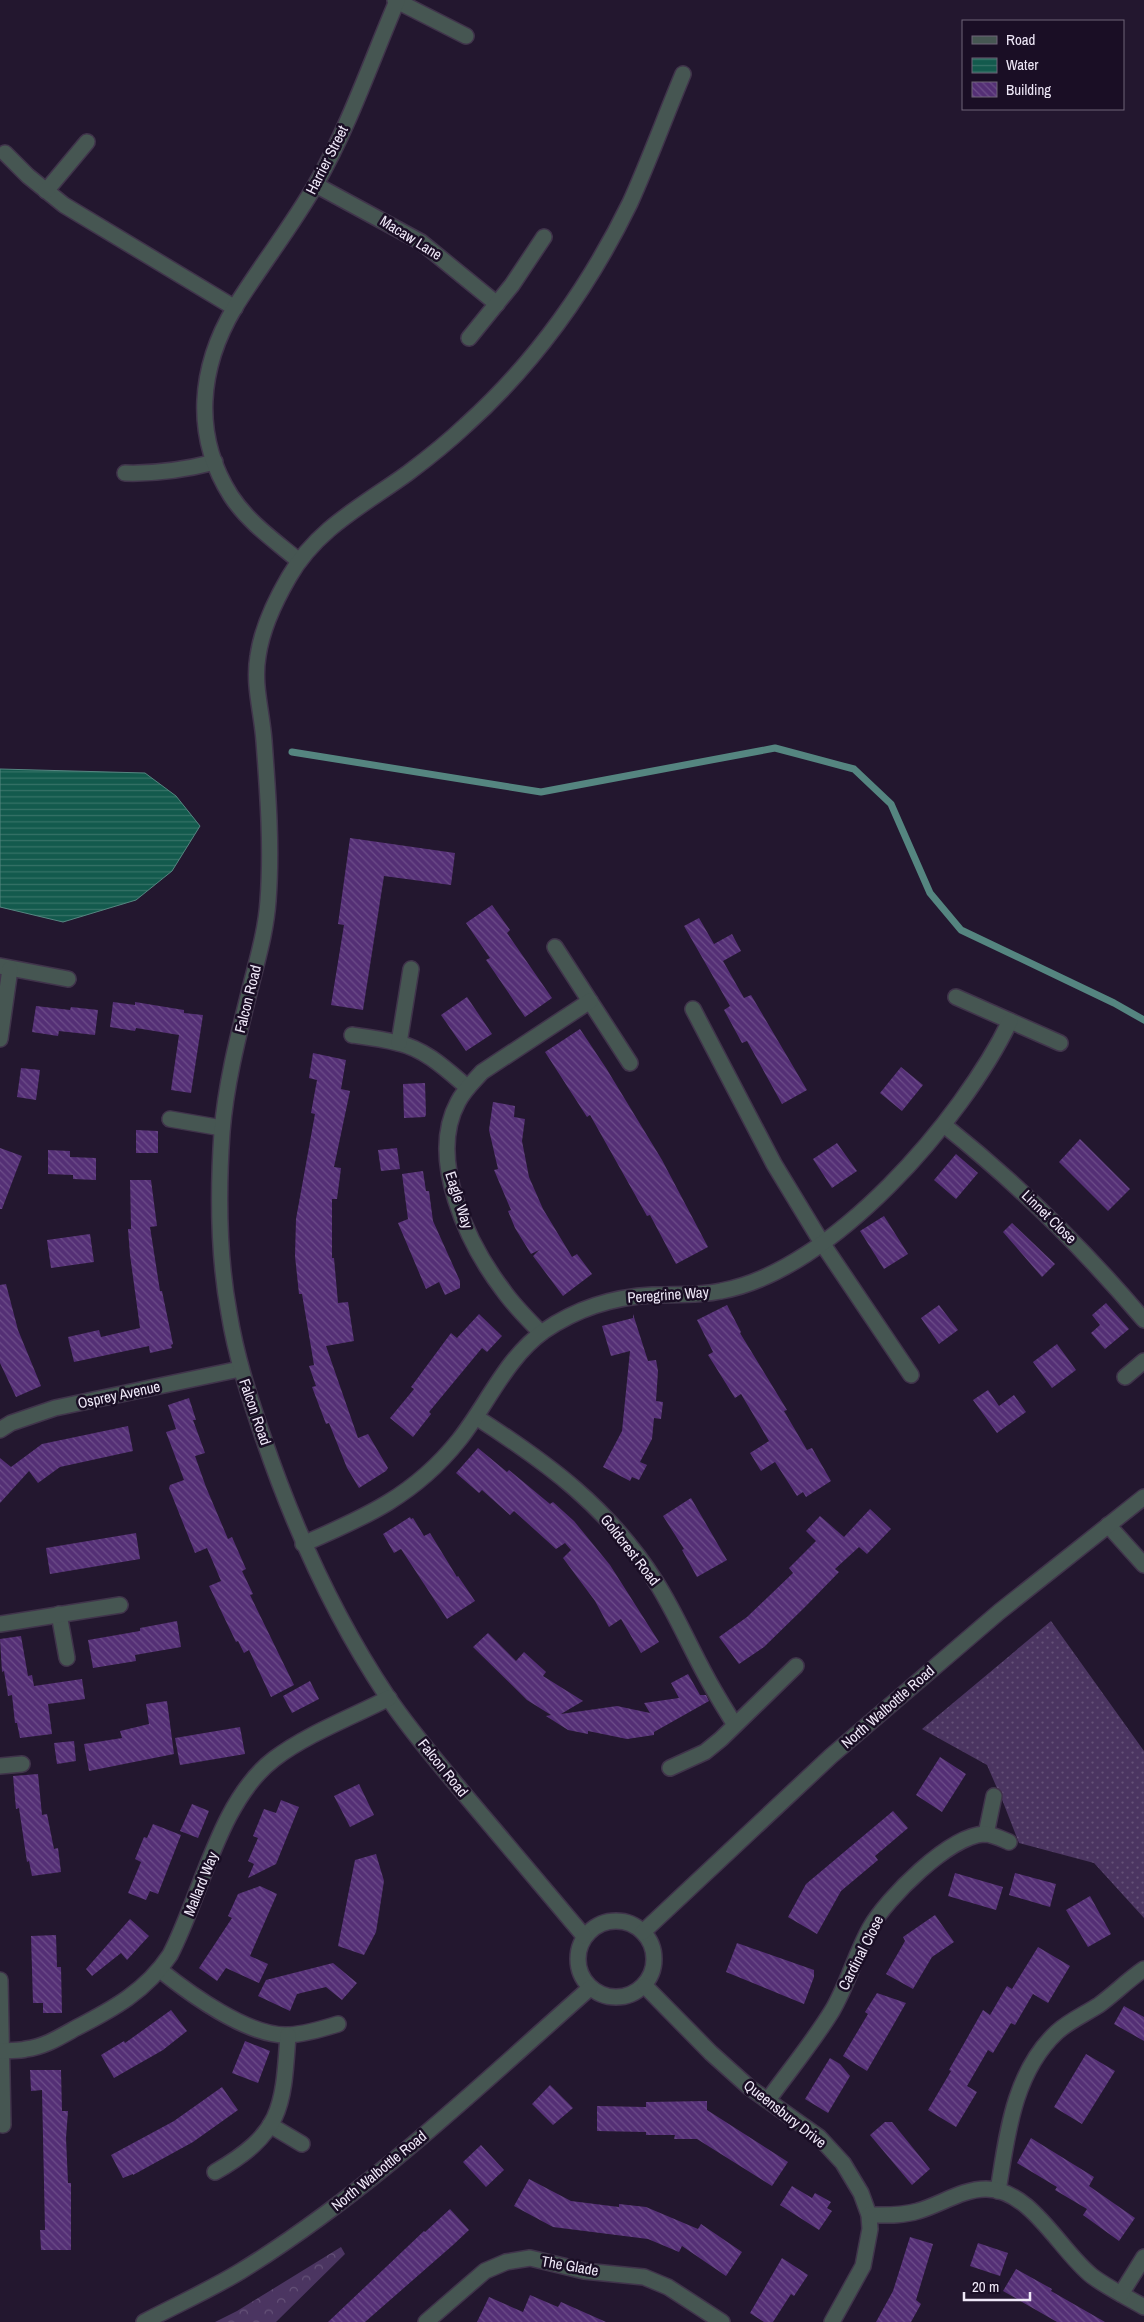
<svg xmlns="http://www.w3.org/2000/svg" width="1144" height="2322" viewBox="0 0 1144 2322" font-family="'Archivo Narrow',sans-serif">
	<defs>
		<pattern id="grass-dots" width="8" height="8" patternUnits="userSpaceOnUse" patternTransform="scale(1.25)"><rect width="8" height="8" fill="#4b3561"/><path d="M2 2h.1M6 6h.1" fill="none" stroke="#655278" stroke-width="1.8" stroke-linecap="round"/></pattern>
		<pattern id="forest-crowns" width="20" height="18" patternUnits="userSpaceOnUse" patternTransform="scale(1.25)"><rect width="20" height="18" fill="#4b3561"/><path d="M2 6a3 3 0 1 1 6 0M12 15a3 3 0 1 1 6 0" fill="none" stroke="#655278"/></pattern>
		<pattern id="water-rules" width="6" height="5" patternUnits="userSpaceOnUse" patternTransform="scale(1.25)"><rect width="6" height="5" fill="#135a4d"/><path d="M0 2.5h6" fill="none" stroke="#367267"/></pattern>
		<pattern id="building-back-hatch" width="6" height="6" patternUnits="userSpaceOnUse" patternTransform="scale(1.25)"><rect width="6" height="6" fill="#542f75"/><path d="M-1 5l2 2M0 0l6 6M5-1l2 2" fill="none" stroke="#6d4d89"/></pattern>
	</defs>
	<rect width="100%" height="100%" fill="#23172f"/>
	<polygon fill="url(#grass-dots)" points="1051,1621 1144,1751 1144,1918 1094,1863 1019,1843 1003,1802 987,1765 922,1729"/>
	<polygon fill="url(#forest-crowns)" points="341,2247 345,2254 276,2322 215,2322 237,2311"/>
	<polygon fill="url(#water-rules)" stroke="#558580" points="0,769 145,773 176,796 200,826 172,871 136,900 63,922 0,907"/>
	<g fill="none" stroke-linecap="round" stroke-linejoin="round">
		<polyline stroke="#558580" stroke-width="7" points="292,752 541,792 775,748 854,769 891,804 930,893 961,930 1114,1003 1144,1020"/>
	</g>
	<g fill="url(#building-back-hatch)">
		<polygon points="350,838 455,853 451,885 384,876 363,1010 331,1005 344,925 338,924"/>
		<polygon points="492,905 510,930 507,933 552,998 525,1017 486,960 490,958 466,923"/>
		<polygon points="699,918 714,944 732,934 741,951 723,961 744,998 751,995 807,1090 782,1104 747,1041 742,1043 724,1010 730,1006 684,926"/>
		<polygon points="467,997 492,1034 466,1051 441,1015"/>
		<polygon points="113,1002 135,1005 135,1002 184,1010 184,1013 203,1015 191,1093 171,1090 179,1035 136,1028 135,1031 110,1027"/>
		<polygon points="36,1006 70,1010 71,1007 98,1010 95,1035 59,1031 58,1036 32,1032"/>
		<polygon points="580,1029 606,1068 662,1160 708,1247 676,1264 650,1215 647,1216 590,1115 587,1117 545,1052"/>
		<polygon points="313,1053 346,1060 341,1089 350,1091 334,1167 341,1168 337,1199 332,1199 332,1258 334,1258 338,1303 348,1302 354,1341 326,1346 358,1438 368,1434 388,1468 386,1471 359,1488 347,1468 329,1423 326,1424 312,1387 316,1386 309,1366 314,1365 302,1294 299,1294 295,1256 296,1219 315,1114 311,1113 317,1080 309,1078"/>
		<polygon points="901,1067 923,1085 902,1111 880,1093"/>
		<polygon points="21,1068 40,1070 36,1100 17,1097"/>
		<polygon points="425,1083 426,1114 425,1117 404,1118 403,1084"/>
		<polygon points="493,1102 515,1106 514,1117 525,1119 522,1141 529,1177 543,1209 572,1257 577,1254 592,1274 563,1296 533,1256 539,1250 531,1254 515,1228 508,1211 511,1210 494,1170 498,1169 489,1130"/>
		<polygon points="136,1130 158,1131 158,1153 136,1153"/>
		<polygon points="1080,1139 1130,1189 1108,1211 1059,1162"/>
		<polygon points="837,1143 857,1171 832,1188 813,1159"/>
		<polygon points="0,1148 22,1156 2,1209 0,1209"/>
		<polygon points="397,1148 400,1169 381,1171 378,1150"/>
		<polygon points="48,1150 70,1151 70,1157 96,1158 96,1180 73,1179 73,1175 48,1174"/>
		<polygon points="956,1154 978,1173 956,1199 934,1180"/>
		<polygon points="423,1171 426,1191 429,1191 433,1221 460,1281 460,1288 445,1295 439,1282 426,1289 398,1223 408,1219 402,1174"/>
		<polygon points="130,1180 151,1180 157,1226 150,1227 160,1291 162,1291 173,1344 171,1345 172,1348 150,1353 149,1346 74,1362 68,1337 99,1330 101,1337 140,1328 130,1255 128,1229 131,1229"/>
		<polygon points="884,1216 908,1254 884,1269 860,1231"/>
		<polygon points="1012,1223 1055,1264 1042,1277 1003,1232"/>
		<polygon points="90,1234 94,1262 51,1268 47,1240"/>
		<polygon points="6,1284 18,1330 41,1386 16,1397 0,1363 0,1285"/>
		<polygon points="1106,1303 1129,1329 1105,1349 1091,1333 1100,1325 1092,1315"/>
		<polygon points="727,1305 741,1332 740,1333 787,1410 784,1411 807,1450 812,1448 831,1481 806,1497 803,1492 797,1496 775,1462 761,1471 750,1453 769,1441 741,1394 735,1398 708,1355 713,1352 697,1320"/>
		<polygon points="939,1305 958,1330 939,1344 921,1318"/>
		<polygon points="479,1314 502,1336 487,1352 482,1348 429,1412 431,1414 413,1437 390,1418 414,1389 411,1387 451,1333 457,1338"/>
		<polygon points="633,1314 648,1361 656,1360 658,1371 656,1401 663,1402 661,1419 654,1418 652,1439 640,1462 647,1465 639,1480 632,1477 630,1481 603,1467 622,1431 630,1351 611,1356 602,1326 633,1318"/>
		<polygon points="1057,1344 1076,1370 1052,1388 1033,1362"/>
		<polygon points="988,1390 999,1406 1014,1395 1026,1412 997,1433 973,1400"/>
		<polygon points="189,1398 196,1420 193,1420 205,1453 195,1456 206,1487 228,1539 232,1537 246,1569 242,1571 253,1594 250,1595 294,1685 271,1697 249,1650 244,1653 238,1641 236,1642 209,1586 221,1581 207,1548 195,1553 169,1488 170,1485 184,1480 166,1432 176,1429 168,1405"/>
		<polygon points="128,1426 133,1451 60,1467 38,1483 29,1471 0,1503 0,1458 11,1467 42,1444"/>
		<polygon points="478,1448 507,1472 509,1470 550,1504 553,1502 574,1521 610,1565 659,1642 641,1653 621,1619 609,1627 595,1601 563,1558 571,1550 565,1543 556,1549 514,1511 510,1515 482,1490 479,1493 456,1473"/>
		<polygon points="691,1498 727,1560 697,1577 682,1550 684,1549 663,1516"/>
		<polygon points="870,1509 891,1529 867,1554 859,1547 835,1569 839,1572 805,1607 764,1647 739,1664 719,1637 747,1617 793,1573 789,1568 816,1541 806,1531 820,1516 844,1537"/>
		<polygon points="410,1517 411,1519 413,1518 424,1536 430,1533 457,1577 458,1576 475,1601 447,1619 401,1549 394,1553 383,1534"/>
		<polygon points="136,1533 140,1559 50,1574 46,1548"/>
		<polygon points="177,1621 181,1647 135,1655 136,1661 93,1668 88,1640 140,1631 140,1628"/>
		<polygon points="488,1633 516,1661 524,1652 546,1672 543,1676 583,1701 561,1714 617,1706 650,1713 644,1703 679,1698 671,1683 688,1674 700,1695 706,1695 709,1701 654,1732 654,1735 627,1739 588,1731 588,1734 568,1730 546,1716 551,1715 527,1700 473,1647"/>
		<polygon points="21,1636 28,1676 32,1675 34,1686 82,1679 85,1699 48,1704 52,1734 20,1738 17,1723 15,1723 12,1695 8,1696 4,1671 2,1672 0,1639"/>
		<polygon points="310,1681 319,1699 292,1713 283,1696"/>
		<polygon points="167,1701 174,1754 89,1771 84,1744 122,1738 120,1731 149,1724 146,1704"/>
		<polygon points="240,1727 245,1754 180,1765 175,1738"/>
		<polygon points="74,1741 76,1761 57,1764 54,1743"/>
		<polygon points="940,1757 966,1774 942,1812 916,1795"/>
		<polygon points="38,1774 42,1815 47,1814 54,1849 58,1848 61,1872 32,1876 29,1861 27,1862 19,1808 16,1809 13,1776"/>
		<polygon points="359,1784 374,1815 350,1827 334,1796"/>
		<polygon points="281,1800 299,1807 276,1864 248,1878 254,1864 248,1861 258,1838 253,1836 264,1809 276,1813"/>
		<polygon points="192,1804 209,1811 198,1838 180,1831"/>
		<polygon points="893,1811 908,1828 875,1856 878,1860 841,1891 817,1934 788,1917 806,1884"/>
		<polygon points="153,1824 181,1835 158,1894 150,1891 146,1900 128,1893 141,1862 135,1859 144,1837 147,1838"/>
		<polygon points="376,1854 384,1881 376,1932 364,1955 338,1946 355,1860"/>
		<polygon points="955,1873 1003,1887 996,1910 948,1896"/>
		<polygon points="1015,1873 1056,1884 1050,1907 1009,1895"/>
		<polygon points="260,1886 277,1894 250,1956 268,1964 259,1983 226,1968 217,1981 199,1968 232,1918 228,1916 238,1894"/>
		<polygon points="1090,1896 1111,1934 1088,1947 1066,1910"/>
		<polygon points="935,1915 954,1942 932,1957 913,1989 886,1974 905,1941 903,1937"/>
		<polygon points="130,1919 149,1936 127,1960 121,1953 92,1976 86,1969"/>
		<polygon points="56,1935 57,1967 61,1967 62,2013 43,2013 43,2003 33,2003 31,1936"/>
		<polygon points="737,1943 814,1970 814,1977 804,2004 726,1972"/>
		<polygon points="1038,1947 1070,1966 1048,2003 1033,1994 1015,2025 1011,2023 993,2053 988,2050 967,2086 977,2092 956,2127 928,2110 951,2071 949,2070 983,2010 990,2015 1007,1986 1012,1989"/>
		<polygon points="333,1963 357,1983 342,2000 326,1987 297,1994 290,2011 258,1996 266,1980"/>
		<polygon points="877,1993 906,2003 867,2071 843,2056 868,2014 865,2012"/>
		<polygon points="1124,2006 1144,2017 1144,2041 1114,2024"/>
		<polygon points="171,2010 187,2031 163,2050 114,2078 101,2055 124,2041 125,2043"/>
		<polygon points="245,2041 270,2051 258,2083 232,2073"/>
		<polygon points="1086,2054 1115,2071 1082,2124 1054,2107"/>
		<polygon points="830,2058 840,2064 850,2076 828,2113 805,2099"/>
		<polygon points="30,2070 61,2070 62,2111 68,2111 66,2138 68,2183 71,2183 71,2250 41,2250 40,2230 45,2230 42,2090 31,2091"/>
		<polygon points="550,2085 573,2108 553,2125 532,2104"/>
		<polygon points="222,2087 238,2110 193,2142 133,2175 133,2174 123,2178 111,2155 174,2121"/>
		<polygon points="707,2101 707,2110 788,2162 772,2186 697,2139 674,2139 675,2135 646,2135 646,2132 597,2131 597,2106 646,2107 646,2102"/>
		<polygon points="885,2122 892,2122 930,2169 912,2185 870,2135"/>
		<polygon points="1031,2138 1094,2177 1089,2186 1135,2218 1119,2241 1083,2215 1087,2209 1055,2190 1057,2187 1017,2163"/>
		<polygon points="481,2145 504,2170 486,2187 463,2162"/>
		<polygon points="529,2179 571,2201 619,2207 619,2204 646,2207 698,2229 701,2224 742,2252 726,2276 682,2246 679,2252 648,2239 553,2227 514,2206"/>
		<polygon points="792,2186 812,2198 815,2193 831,2202 827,2208 832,2211 819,2230 780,2205"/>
		<polygon points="450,2209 469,2230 453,2245 365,2322 328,2322 424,2231 425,2232"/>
		<polygon points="910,2237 933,2244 916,2300 921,2304 911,2322 876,2322 893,2291"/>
		<polygon points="978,2243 1008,2253 1000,2276 970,2266"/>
		<polygon points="782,2258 808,2275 794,2296 791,2294 773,2322 764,2322 750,2313"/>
		<polygon points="1016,2269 1052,2289 1051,2291 1105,2322 1057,2322 1003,2291"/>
		<polygon points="530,2295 558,2307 561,2302 606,2322 477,2322 489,2297 523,2312"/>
	</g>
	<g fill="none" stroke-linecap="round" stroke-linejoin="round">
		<defs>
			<g id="minor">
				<polyline points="395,0 466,36"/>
				<polyline points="5,153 28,176 64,205 235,308"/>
				<polyline points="316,185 421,242 497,304"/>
				<polyline points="46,191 87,142"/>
				<polyline points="469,338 512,285 544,237"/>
				<path d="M125,473C157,474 184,470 215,462"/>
				<path d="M299,561C275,541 248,522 231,496C192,435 199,367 235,307C261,265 292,226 316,184C349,126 371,62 397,1"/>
				<polyline points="555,947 630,1063"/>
				<polyline points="0,966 68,979"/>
				<polyline points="956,997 1060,1043"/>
				<polyline points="693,1009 774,1164 822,1243 911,1375"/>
				<path d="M352,1035C367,1037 383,1039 398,1043C425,1049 446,1069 467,1087"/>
				<polyline points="0,1039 10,969"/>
				<polyline points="399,1043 411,969"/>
				<polyline points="170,1119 222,1128"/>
				<path d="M944,1125C1018,1184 1083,1248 1144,1320"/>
				<path d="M541,1333C528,1319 514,1306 503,1290C468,1244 427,1159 458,1102C464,1090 473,1082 482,1072L590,1001"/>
				<polyline points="1125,1377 1144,1361"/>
				<path d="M476,1417C549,1464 609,1508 656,1582C675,1612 689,1645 706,1676C715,1693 725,1709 735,1725"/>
				<polyline points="0,1430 11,1423 55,1408 240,1369"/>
				<polyline points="1108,1525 1144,1565"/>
				<path d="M303,1544C366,1517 415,1495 459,1440C487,1405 506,1358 544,1331C576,1309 613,1297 652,1295C675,1294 698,1296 721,1291C832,1271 963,1119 1010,1021"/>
				<polyline points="59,1614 67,1658"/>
				<polyline points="0,1624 120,1605"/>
				<polyline points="0,1766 22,1764"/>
				<polyline points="670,1768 705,1752 721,1739 796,1666"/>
				<polyline points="986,1834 994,1796"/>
				<circle cx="616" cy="1959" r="38"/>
				<polyline points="643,1932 831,1756 999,1612 1144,1497"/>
				<path d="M584,1936C543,1887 501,1838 460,1789C435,1759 409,1729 387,1696C333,1615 294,1528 263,1437C249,1396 236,1356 229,1313C218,1254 218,1191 222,1132C226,1082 239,1033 251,985C258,957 266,930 268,901C272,848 268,794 264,741C262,712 253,685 258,656C262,628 275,601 289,577C317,528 364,505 408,473C428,458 448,442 466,425C536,362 589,287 630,203C649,161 665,117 683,74"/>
				<path d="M160,1970C190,1994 249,2037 289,2035C305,2034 322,2029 338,2024"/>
				<polyline points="0,1980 3,2125"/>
				<polyline points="645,1986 711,2053 750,2088 819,2137 843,2163 861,2193 869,2215 870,2229 863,2266 832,2322"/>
				<path d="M3,2051C11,2050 19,2051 26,2049C44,2047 60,2037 76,2028C113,2009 146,1991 170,1955C202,1894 219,1801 274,1759C307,1734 352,1717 389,1698"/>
				<path d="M768,2100C789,2071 813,2042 832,2011C848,1984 855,1955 870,1928C887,1898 949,1836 984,1834C992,1834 1002,1839 1009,1842"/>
				<polyline points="270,2125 302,2144"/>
				<path d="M215,2172C283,2133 283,2107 288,2035"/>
				<path d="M998,2191C1007,2136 1013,2073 1057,2032C1069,2021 1085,2014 1099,2005C1114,1994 1128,1980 1144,1969"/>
				<path d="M869,2215C885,2215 902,2216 918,2211C940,2205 962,2189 986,2189C1031,2189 1060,2251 1092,2276C1108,2288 1127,2297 1144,2307"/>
				<polyline points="1121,2294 1144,2257"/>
				<path d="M144,2322C176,2305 210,2290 241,2271C369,2192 478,2087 590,1988"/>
				<polyline points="426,2322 485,2271 506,2262 530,2258 584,2271 644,2277 668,2287 722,2322"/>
			</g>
		</defs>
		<use href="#minor" stroke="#40344b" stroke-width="18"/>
		<use href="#minor" stroke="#465652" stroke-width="15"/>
	</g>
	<g text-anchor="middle" stroke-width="5" stroke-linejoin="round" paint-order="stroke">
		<g font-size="15" fill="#efe8f8" stroke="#1a0e25">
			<text transform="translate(327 160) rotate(-63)" y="5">Harrier Street</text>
			<text transform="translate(411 238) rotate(32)" y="5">Macaw Lane</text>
			<text transform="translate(248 999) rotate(-76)" y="5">Falcon Road</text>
			<text transform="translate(459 1200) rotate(72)" y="5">Eagle Way</text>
			<text transform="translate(1049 1217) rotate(44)" y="5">Linnet Close</text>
			<text transform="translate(668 1295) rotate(-4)" y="5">Peregrine Way</text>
			<text transform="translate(119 1395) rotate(-12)" y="5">Osprey Avenue</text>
			<text transform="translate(255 1412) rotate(71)" y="5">Falcon Road</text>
			<text transform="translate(630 1550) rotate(52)" y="5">Goldcrest Road</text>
			<text transform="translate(888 1707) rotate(-41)" y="5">North Walbottle Road</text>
			<text transform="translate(443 1768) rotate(51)" y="5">Falcon Road</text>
			<text transform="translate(201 1884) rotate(-68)" y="5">Mallard Way</text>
			<text transform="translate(861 1953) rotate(-63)" y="5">Cardinal Close</text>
			<text transform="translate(785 2114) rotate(38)" y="5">Queensbury Drive</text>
			<text transform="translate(379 2171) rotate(-39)" y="5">North Walbottle Road</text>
			<text transform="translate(570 2266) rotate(10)" y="5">The Glade</text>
		</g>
	</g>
	<rect x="962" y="20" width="162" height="90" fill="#1a0e25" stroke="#6f6579"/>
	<rect x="972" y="36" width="25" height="8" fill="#465652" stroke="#6f6579"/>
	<text x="1006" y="45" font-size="15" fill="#efe8f8">Road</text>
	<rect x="972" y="58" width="25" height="15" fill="url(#water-rules)" stroke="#6f6579"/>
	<text x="1006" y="70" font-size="15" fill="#efe8f8">Water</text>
	<rect x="972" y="82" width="25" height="15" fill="url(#building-back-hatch)" stroke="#6f6579"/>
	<text x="1006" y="95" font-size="15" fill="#efe8f8">Building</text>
	<path d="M964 2292v8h66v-8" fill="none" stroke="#efe8f8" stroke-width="2.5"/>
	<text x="972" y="2292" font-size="15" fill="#efe8f8" stroke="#1a0e25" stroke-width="4" paint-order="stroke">20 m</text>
</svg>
